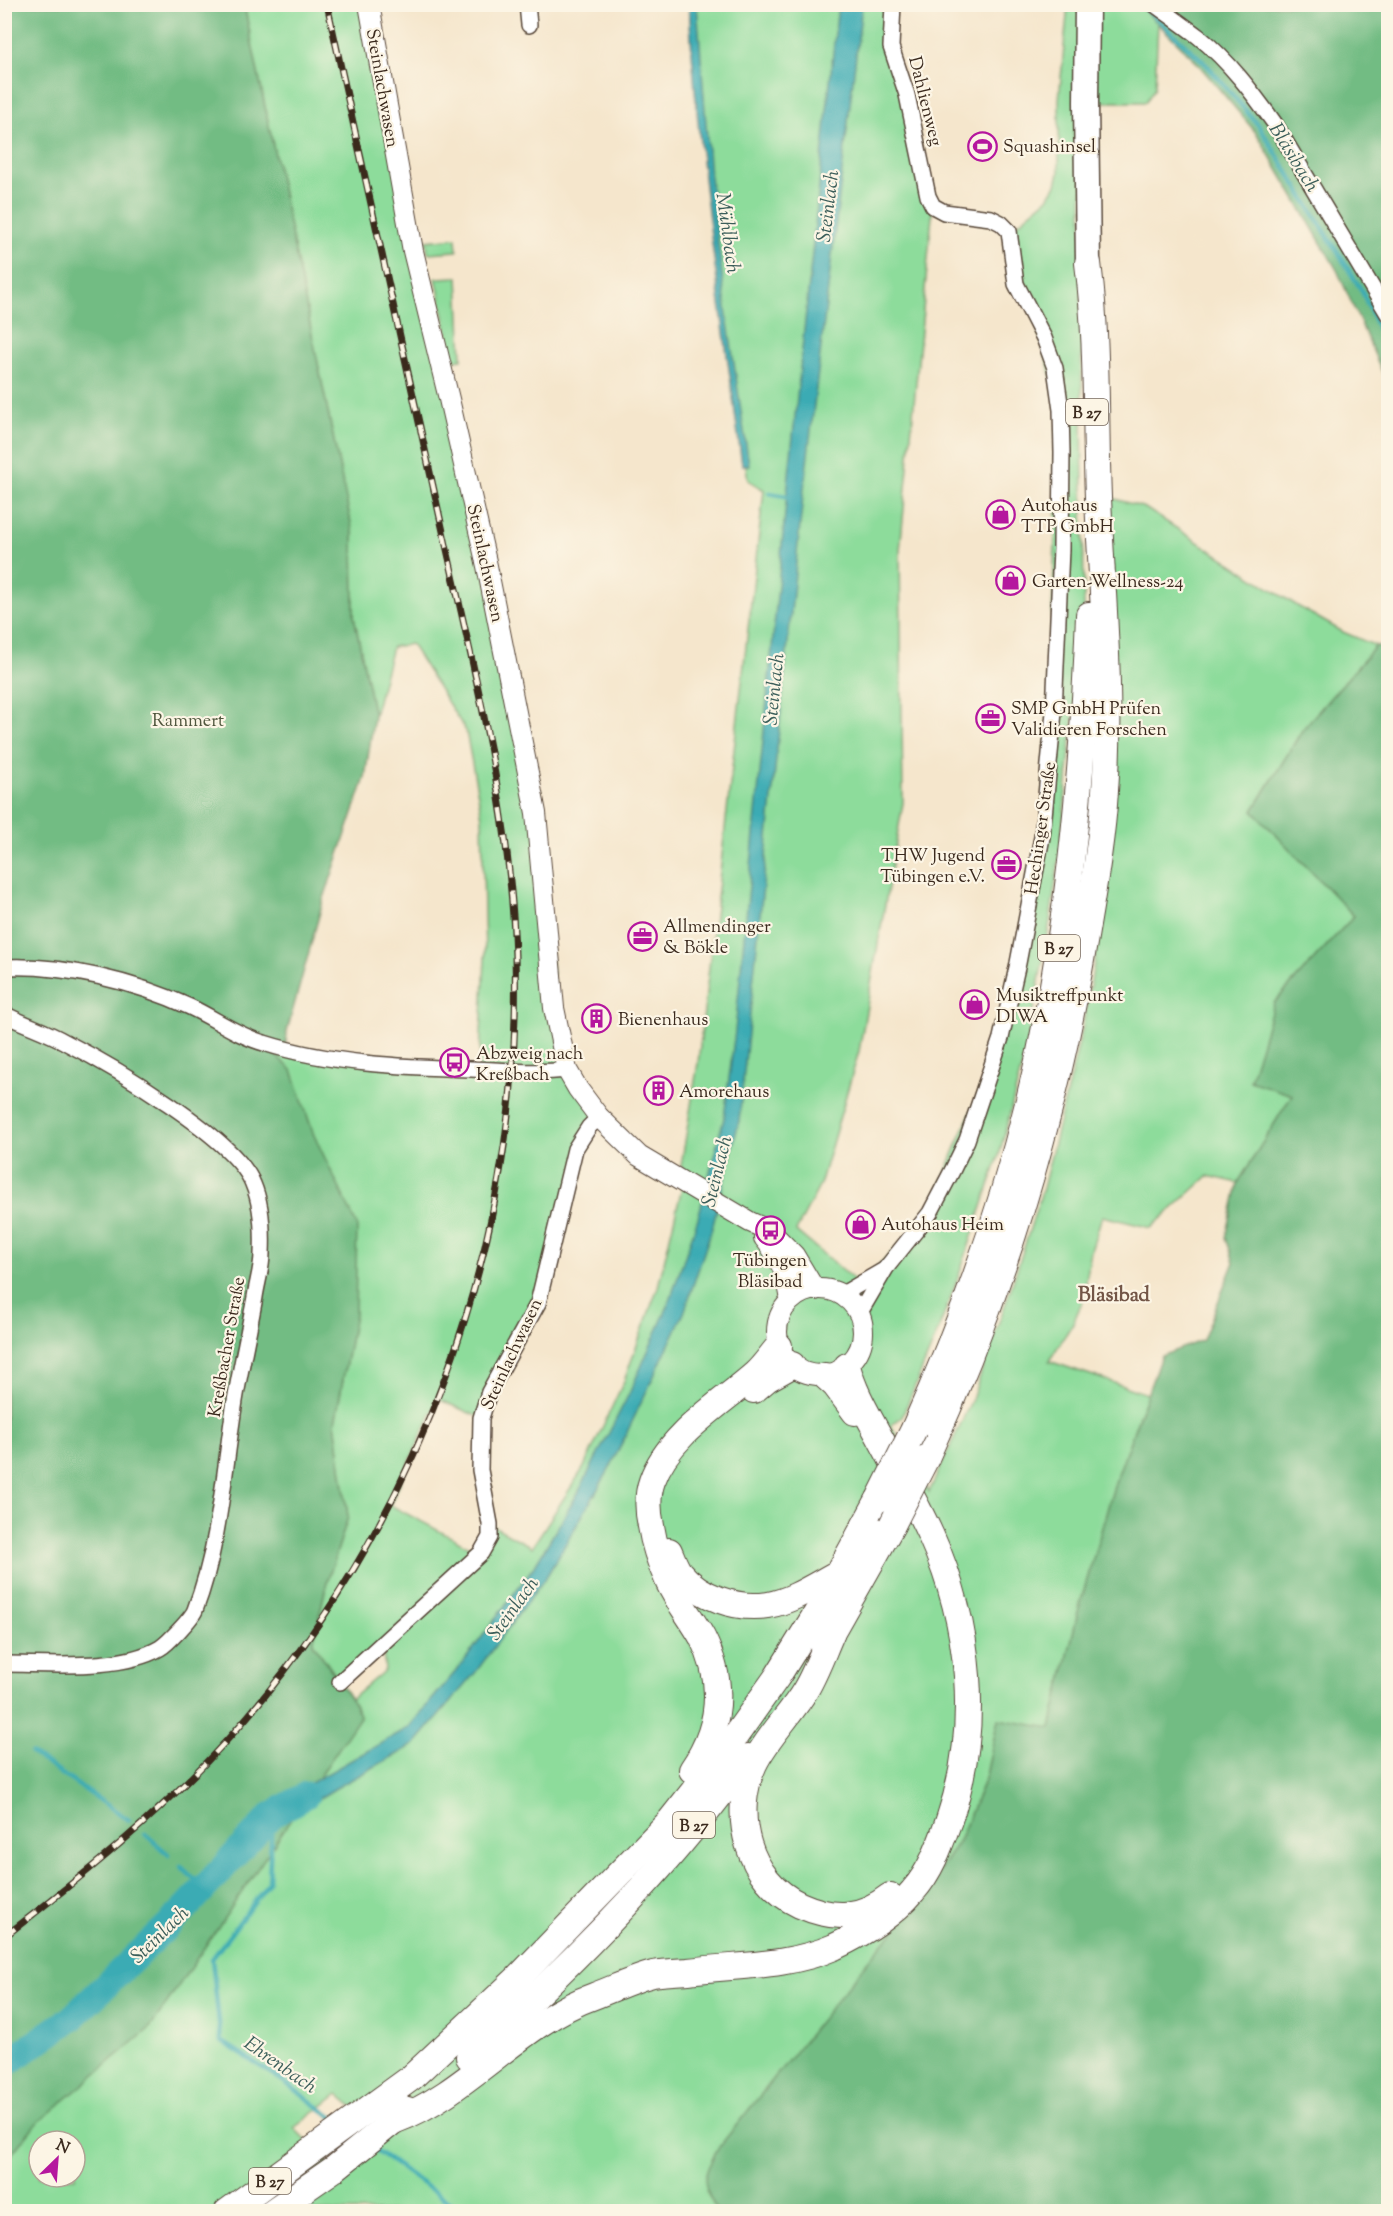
<svg xmlns="http://www.w3.org/2000/svg" width="1393" height="2216" viewBox="0 0 1393 2216" font-family="'Sorts Mill Goudy',serif">
	<rect width="100%" height="100%" fill="#fcf5e5"/>
	<filter id="ink" filterUnits="userSpaceOnUse"><feTurbulence type="fractalNoise" baseFrequency=".0167" numOctaves="2"/><feDisplacementMap in="SourceGraphic" scale="12" xChannelSelector="R" yChannelSelector="G"/><feConvolveMatrix kernelMatrix="1 2 1 2 8 2 1 2 1" color-interpolation-filters="sRGB"/></filter>
	<filter id="wash" filterUnits="userSpaceOnUse"><feTurbulence type="fractalNoise" baseFrequency=".008" numOctaves="4" result="noise"/><feDisplacementMap in="SourceGraphic" scale="24" xChannelSelector="R" yChannelSelector="G"/><feGaussianBlur stdDeviation="1.35" result="paint"/><feColorMatrix in="noise" values="0 0 0 0 0 0 0 0 0 0 0 0 0 0 0 0 0 1.4 0 .05"/><feComposite in="paint" operator="in"/></filter>
	<g filter="url(#wash)">
		<rect width="100%" height="100%" fill="#f5e6cc"/>
		<g fill="#8ddc9b" stroke="#64835c" stroke-width="1.5" fill-rule="evenodd">
			<path d="M244,5H369L536,813L560,1043L599,1117L589,1127L538,1303L481,1418L438,1399L390,1505L481,1553L490,1524L532,1547L583,1469L624,1381L658,1287L683,1183V1168L681,1166L698,1063L764,490L748,480L721,301L693,5H893L891,47L933,206L900,550L903,803L859,1051L820,1185L796,1231L860,1285L929,1213L1001,1038L1042,837L1061,410L1009,231L1048,198L1056,185L1059,173V99L1068,5H1085L1081,305L1084,610L1060,852L1049,927L1027,1046L999,1156L959,1275L934,1341L902,1417L891,1425L929,1492L972,1399L1011,1288L1043,1188L1082,1030L1104,909L1112,844L1102,495L1145,508L1299,607L1343,632L1376,646L1303,729L1253,811L1354,916L1274,1003L1292,1095L1238,1183L1208,1176L1151,1228L1102,1216L1091,1251L1083,1300L1073,1323L1049,1361L1147,1394L1115,1483L1079,1608L1051,1729L998,1719L986,1776L960,1839L918,1903L706,2191L717,2211L5,2212V2162L360,1717L351,1699L385,1670L382,1645L340,1682L313,1643L326,1586L348,1517L335,1423L355,1314L313,1133L292,1071L262,1043L479,1070L485,960L482,817L466,731L411,644L392,647L374,716L354,616L353,533ZM338,2094L387,2136L335,2169L294,2128ZM39,2141H75V2177H39Z"/>
			<polygon points="1090,5 1139,5 1158,23 1155,87 1146,102 1094,102"/>
			<polygon points="456,238 457,251 428,253 426,241"/>
			<polygon points="458,277 462,359 453,360 436,278"/>
		</g>
		<g fill="#72bc83" stroke="#567350" stroke-width="1.5">
			<polygon points="5,5 244,5 353,533 354,616 374,716 365,778 323,901 287,1031 286,1046 263,1044 292,1070 313,1133 357,1225 355,1314 335,1423 348,1517 326,1586 313,1643 351,1699 360,1717 150,2028 34,2126 5,2162"/>
			<polygon points="1139,5 1388,5 1388,385 1337,270 1257,134 1193,58"/>
			<path d="M1376,646H1388V2211H717C700,2180 702,2178 719,2147L867,1962L918,1903L960,1839L986,1776L998,1719L1051,1728L1079,1608L1115,1483L1161,1356L1203,1340L1234,1262L1226,1238L1238,1183L1292,1095L1250,1081L1274,1003L1354,916L1253,811L1303,729Z"/>
		</g>
		<g fill="#3aabb4" stroke="#3a6a69" stroke-width="1.5">
			<path d="M689,5H697L710,177L727,316L749,465H742C722,312 697,159 689,5Z"/>
			<polygon points="838,5 862,5 802,505 739,1121 713,1225 684,1313 609,1470 548,1574 475,1673 414,1745 336,1788 278,1823 272,1805 408,1728 462,1664 535,1565 578,1493 629,1394 668,1306 698,1218 724,1118 735,1031 786,503"/>
		</g>
		<g fill="none" stroke-linecap="round" stroke-linejoin="round">
			<g stroke="#3aabb4" stroke-width="4.5">
				<polyline points="1141,4 1206,64 1259,126 1362,291 1388,352"/>
				<polyline points="769,493 792,497"/>
				<polyline points="31,1753 129,1820"/>
				<polyline points="272,1815 269,1882 212,1959 221,2041 283,2081 339,2122"/>
				<polyline points="145,1834 169,1855"/>
				<polyline points="181,1866 203,1889"/>
				<polyline points="374,2149 440,2196 466,2212"/>
			</g>
			<polyline stroke="#3aabb4" stroke-width="27" points="4,2065 72,2018 183,1911 272,1815 306,1795"/>
		</g>
	</g>
	<g filter="url(#ink)">
		<g fill="none" stroke-linecap="round" stroke-linejoin="round">
			<defs>
				<g id="minor">
					<polyline points="527,4 529,25"/>
					<path d="M1154,4C1169,15 1185,26 1199,37C1229,61 1253,93 1275,124L1388,314"/>
					<path d="M4,967C63,964 136,982 190,1007C214,1018 238,1036 264,1043C330,1064 402,1067 471,1069C504,1070 534,1074 567,1070"/>
					<path d="M4,1014C25,1025 46,1031 65,1042C110,1065 236,1138 253,1184C262,1205 263,1232 262,1254C262,1268 257,1283 255,1297C249,1330 242,1362 236,1395C224,1466 221,1542 195,1610C192,1618 167,1644 160,1648C121,1671 49,1664 4,1664"/>
					<polyline points="841,1295 884,1270"/>
					<polyline points="859,1314 886,1268 930,1213 952,1171 967,1140 1001,1038 1018,963 1042,837 1054,712 1061,549 1062,453 1061,410 1055,368 1044,338 1016,284 1009,231 1001,223 991,218 944,212 933,206 928,196 907,95 891,47 893,4"/>
					<polyline points="340,1682 481,1553 490,1537 490,1524 480,1470 481,1418 489,1392 538,1303 575,1149 589,1127 599,1117"/>
				</g>
				<g id="tertiary">
					<polyline points="369,4 413,251 449,399 487,566 536,813 554,1008 567,1070 578,1089 599,1117 639,1156 750,1222 770,1231 794,1255 815,1290"/>
					<path d="M764,1238C780,1257 787,1275 791,1300"/>
					<circle cx="820" cy="1332" r="43"/>
				</g>
				<polyline id="primary" points="1087,4 1086,102 1088,263"/>
				<g id="trunk">
					<polyline points="825,1376 835,1385 855,1412"/>
					<polyline points="754,1390 767,1379 792,1365"/>
					<path d="M914,1429C962,1323 1001,1213 1029,1100C1068,941 1083,777 1089,615"/>
					<path d="M926,1458C1003,1290 1055,1120 1085,937C1093,889 1102,840 1105,791C1112,693 1102,595 1098,497C1095,419 1098,341 1088,263"/>
					<path d="M669,1551C672,1558 675,1567 679,1572C700,1597 736,1610 768,1605C793,1601 817,1584 840,1572"/>
					<path d="M831,1634C823,1652 816,1672 806,1689C791,1715 767,1737 754,1764C730,1815 748,1881 800,1905C834,1920 861,1919 890,1896"/>
					<polyline points="823,1647 892,1525"/>
					<path d="M692,1770C721,1728 726,1684 702,1637C692,1619 678,1602 669,1583C661,1565 654,1546 651,1526C648,1512 647,1495 652,1481C668,1435 720,1405 755,1374C764,1366 771,1355 779,1346"/>
					<path d="M469,2057C570,1967 670,1867 748,1757"/>
					<path d="M396,2120C468,2093 520,2022 594,1996C613,1989 633,1979 653,1974C664,1972 676,1972 688,1971C737,1965 788,1967 834,1947C862,1934 893,1915 913,1891C931,1871 940,1845 949,1820C981,1727 971,1624 931,1536C915,1501 896,1468 878,1434C866,1412 853,1390 847,1366"/>
					<polyline points="227,2212 411,2078 517,1979 670,1821 716,1763 777,1677 818,1611 879,1499"/>
					<polyline points="272,2212 334,2169 407,2110"/>
				</g>
			</defs>
			<use href="#minor" stroke="#574638" stroke-width="18"/>
			<use href="#tertiary" stroke="#574638" stroke-width="22"/>
			<use href="#primary" stroke="#574638" stroke-width="27"/>
			<use href="#trunk" stroke="#574638" stroke-width="28"/>
			<use href="#minor" stroke="#fff" stroke-width="15"/>
			<use href="#tertiary" stroke="#fff" stroke-width="20"/>
			<use href="#primary" stroke="#fff" stroke-width="24"/>
			<use href="#trunk" stroke="#fff" stroke-width="26"/>
			<defs>
				<path id="rail" d="M4,1937C83,1876 161,1813 228,1739C419,1527 523,1241 515,956C511,814 475,675 444,536C405,359 366,182 327,4"/>
			</defs>
			<use href="#rail" stroke="#3b2a1e" stroke-width="7"/>
			<use href="#rail" stroke="#fcf5e5" stroke-width="4.5" stroke-dasharray="14" stroke-linecap="butt"/>
			<defs>
				<g id="trunk-bridge">
					<polyline points="879,1499 914,1429"/>
					<polyline points="892,1525 926,1458"/>
				</g>
			</defs>
			<use href="#trunk-bridge" stroke="#574638" stroke-width="28" stroke-linecap="butt"/>
			<use href="#trunk-bridge" stroke="#fff" stroke-width="26"/>
		</g>
	</g>
	<defs>
		<symbol id="stadium-ring" viewBox="-11 -11 22 22"><circle r="9.5" fill="#fcf5e5" stroke="#b5179e" stroke-width="1.5"/><path d="M0-5a6.5 5 0 1 0 0 10a6.5 5 0 1 0 0-10ZM-3.5-1.8h7v3.6h-7Z" fill="#b5179e"/></symbol>
		<symbol id="shop-ring" viewBox="-11 -11 22 22"><circle r="9.5" fill="#fcf5e5" stroke="#b5179e" stroke-width="1.5"/><path d="M-5-2.5h2.3a2.7 3.5 0 0 1 5.4 0H5L5.5 6h-11ZM-1.5-2.5h3a1.5 2.3 0 0 0-3 0Z" fill="#b5179e"/></symbol>
		<symbol id="office-ring" viewBox="-11 -11 22 22"><circle r="9.5" fill="#fcf5e5" stroke="#b5179e" stroke-width="1.5"/><path d="M-6-3h4V-5.5h4V-3h4V5H-6ZM-1-4.5V-3h2v-1.5ZM-6 0V1H6V0Z" fill="#b5179e"/></symbol>
		<symbol id="building-ring" viewBox="-11 -11 22 22"><circle r="9.5" fill="#fcf5e5" stroke="#b5179e" stroke-width="1.5"/><path d="M-4-6H4V6H1V3H-1V6H-4ZM-2.5-4.3h1.7v1.8h-1.7ZM.8-4.3h1.7v1.8H.8ZM-2.5-1h1.7V.8h-1.7ZM.8-1h1.7V.8H.8Z" fill="#b5179e"/></symbol>
		<symbol id="bus-ring" viewBox="-11 -11 22 22"><circle r="9.5" fill="#fcf5e5" stroke="#b5179e" stroke-width="1.5"/><path d="M-5-6H5V4H4V6H2V4H-2V6H-4V4H-5ZM-3.5-4V0h7V-4ZM-3.5 1.2v1.5H-2V1.2ZM2 1.2v1.5H3.5V1.2Z" fill="#b5179e"/></symbol>
	</defs>
	<g fill-rule="evenodd">
		<use href="#stadium-ring" x="966" y="130" width="33" height="33"/>
		<use href="#shop-ring" x="984" y="498" width="33" height="33"/>
		<use href="#shop-ring" x="994" y="564" width="33" height="33"/>
		<use href="#office-ring" x="974" y="702" width="33" height="33"/>
		<use href="#office-ring" x="990" y="848" width="33" height="33"/>
		<use href="#office-ring" x="626" y="920" width="33" height="33"/>
		<use href="#shop-ring" x="958" y="988" width="33" height="33"/>
		<use href="#building-ring" x="580" y="1002" width="33" height="33"/>
		<use href="#bus-ring" x="438" y="1046" width="33" height="33"/>
		<use href="#building-ring" x="642" y="1074" width="33" height="33"/>
		<use href="#shop-ring" x="844" y="1208" width="33" height="33"/>
		<use href="#bus-ring" x="754" y="1214" width="33" height="33"/>
	</g>
	<g text-anchor="middle" stroke-width="4.5" stroke-linejoin="round" paint-order="stroke">
		<g fill="#fcf5e5" stroke="#75675a" stroke-width="1.5">
			<rect x="1066" y="399" width="42" height="26" rx="4.5"/>
			<rect x="1038" y="935" width="42" height="26" rx="4.5"/>
			<rect x="673" y="1812" width="42" height="26" rx="4.5"/>
			<rect x="249" y="2168" width="42" height="26" rx="4.5"/>
		</g>
		<g font-size="16" font-weight="bold" fill="#3b2a1e">
			<text x="1087" y="418">B 27</text>
			<text x="1059" y="954">B 27</text>
			<text x="694" y="1831">B 27</text>
			<text x="270" y="2187">B 27</text>
		</g>
		<g font-size="18" fill="#3b2a1e" stroke="#fcf5e5">
			<text transform="translate(383 88) rotate(80)" y="6">Steinlachwasen</text>
			<text transform="translate(926 101) rotate(76)" y="6">Dahlienweg</text>
			<text transform="translate(486 563) rotate(78)" y="6">Steinlachwasen</text>
			<text transform="translate(1040 828) rotate(-82)" y="6">Hechinger Straße</text>
			<text transform="translate(226 1347) rotate(-80)" y="6">Kreßbacher Straße</text>
			<text transform="translate(511 1354) rotate(-65)" y="6">Steinlachwasen</text>
		</g>
		<g font-size="18" fill="#3b2a1e" stroke="#fcf5e5" text-anchor="start">
			<text x="1003" y="152">Squashinsel</text>
			<text x="1021" y="511">Autohaus<tspan x="1021" dy="21">TTP GmbH</tspan></text>
			<text x="1032" y="587">Garten-Wellness-24</text>
			<text x="1011" y="714">SMP GmbH Prüfen<tspan x="1011" dy="21">Validieren Forschen</tspan></text>
			<text x="985" y="861" text-anchor="end">THW Jugend<tspan x="985" dy="21">Tübingen e.V.</tspan></text>
			<text x="663" y="932">Allmendinger<tspan x="663" dy="21">&amp; Bökle</tspan></text>
			<text x="996" y="1001">Musiktreffpunkt<tspan x="996" dy="21">DIWA</tspan></text>
			<text x="618" y="1025">Bienenhaus</text>
			<text x="476" y="1059">Abzweig nach<tspan x="476" dy="21">Kreßbach</tspan></text>
			<text x="679" y="1097">Amorehaus</text>
			<text x="881" y="1230">Autohaus Heim</text>
			<text x="770" y="1266" text-anchor="middle">Tübingen<tspan x="770" dy="21">Bläsibad</tspan></text>
		</g>
		<g font-size="18" fill="#50563d" stroke="#fcf5e5">
			<text x="188" y="726">Rammert</text>
		</g>
		<g font-size="20" font-style="italic" fill="#3b5e5a" stroke="#fcf5e5">
			<text transform="translate(1295 157) rotate(58)" y="7">Bläsibach</text>
			<text transform="translate(827 206) rotate(-83)" y="7">Steinlach</text>
			<text transform="translate(729 233) rotate(82)" y="7">Mühlbach</text>
			<text transform="translate(773 689) rotate(-84)" y="7">Steinlach</text>
			<text transform="translate(716 1171) rotate(-76)" y="7">Steinlach</text>
			<text transform="translate(512 1608) rotate(-54)" y="7">Steinlach</text>
			<text transform="translate(159 1934) rotate(-44)" y="7">Steinlach</text>
			<text transform="translate(281 2064) rotate(35)" y="7">Ehrenbach</text>
		</g>
		<g font-size="20" font-weight="bold" fill="#735647" stroke="#fcf5e5">
			<text x="1114" y="1301">Bläsibad</text>
		</g>
	</g>
	<rect width="1393" height="2216" fill="none" stroke="#fcf5e5" stroke-width="24"/>
	<g transform="translate(57 2159) rotate(25)"><circle r="28" fill="#fcf5e5" stroke="#afa495" stroke-width="1.5"/>
	<path d="M0-4.5L10 22L0 15L-10 22Z" fill="#b5179e"/>
	<text y="-9" font-size="16" font-weight="bold" text-anchor="middle" fill="#3b2a1e">N</text>
	</g>
</svg>
